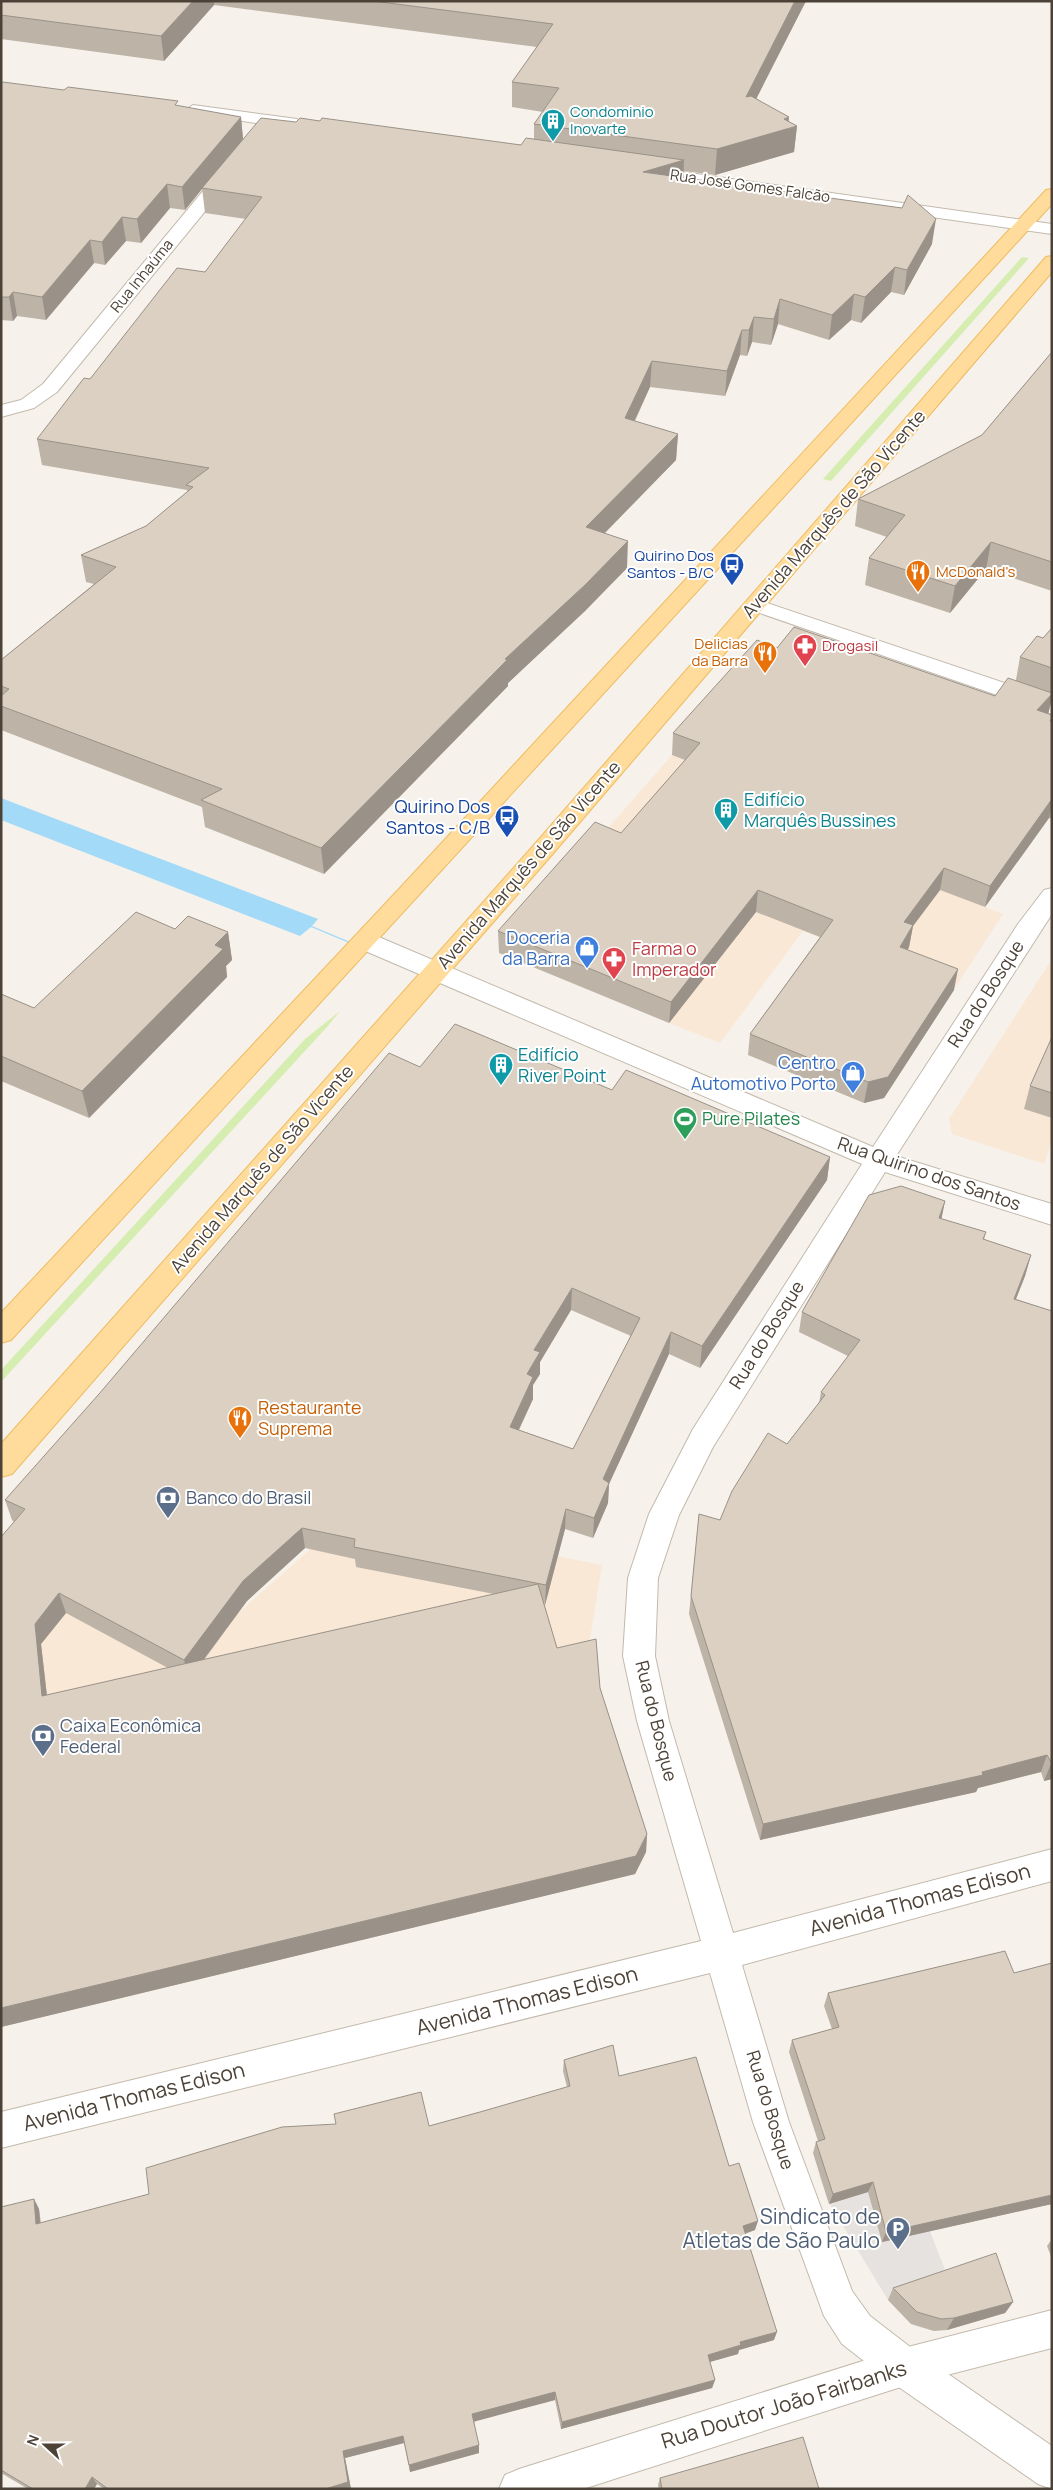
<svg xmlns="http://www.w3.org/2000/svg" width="1053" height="2490" viewBox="0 0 1053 2490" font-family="Manrope,sans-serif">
	<rect width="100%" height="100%" fill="#f6f2eb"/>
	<g fill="#f9e8d5">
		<polygon points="672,755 852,821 832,848 1003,914 953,991 803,931 720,1043 669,1023 594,844"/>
		<polygon points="1052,959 1052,1142 1044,1164 952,1134 949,1119"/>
		<polygon points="349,1515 602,1565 588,1651 49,1722 1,1566 227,1623"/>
	</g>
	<g fill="#d6edb1">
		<polygon points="1022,257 1029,258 831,481 823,479"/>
		<polygon points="340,1011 327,1027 1,1382 1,1370 305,1039"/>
	</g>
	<polygon fill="#e5e2df" points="900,2154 966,2324 934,2331 911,2324 888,2300 828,2201 819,2175"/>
	<polygon fill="#a3daf7" points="1,798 318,919 312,926 867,1159 867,1161 311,927 300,936 1,820"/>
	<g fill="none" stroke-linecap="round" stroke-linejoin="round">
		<defs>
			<g id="minor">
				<polygon points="228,167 234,168 236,172 234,176 57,392 34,408 1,417 1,405 21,400 43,384 222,168"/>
				<polygon points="1052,2310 1052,2348 904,2386 583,2489 499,2489 505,2475 519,2469 904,2348"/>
			</g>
			<g id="tertiary">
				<polygon points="193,105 297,119 305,124 297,129 187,113 185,110"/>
				<polygon points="647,167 1052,224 1052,234 641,176 639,172 641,168"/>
				<polygon points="755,599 1052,699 1052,714 748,609 744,605 748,601"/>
				<polygon points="1052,888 1052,914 896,1156 1052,1204 1052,1225 885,1172 713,1447 679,1515 658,1578 655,1656 669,1721 733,1933 1052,1849 1052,1881 742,1965 789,2122 852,2291 870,2316 918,2353 1052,2446 1052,2489 1038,2484 890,2381 842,2344 824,2316 753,2122 710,1973 1,2148 1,2112 701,1941 637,1721 623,1656 628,1578 649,1514 693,1429 862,1164 356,947 353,941 356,935 365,933 374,935 873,1147 1018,924 1044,890"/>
			</g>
			<g id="primary">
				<polygon points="1052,189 1052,204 11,1340 1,1343 1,1313 400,888 1046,190"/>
				<polygon points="1052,256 1052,272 550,857 12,1474 1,1477 1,1444 534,845 1046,257"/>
			</g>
		</defs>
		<use href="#minor" stroke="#c3b9ac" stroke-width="2"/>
		<use href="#tertiary" stroke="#c3b9ac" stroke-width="2"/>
		<use href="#primary" stroke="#eebb61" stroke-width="2"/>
		<use href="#minor" fill="#fff" fill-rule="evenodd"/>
		<use href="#tertiary" fill="#fff" fill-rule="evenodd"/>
		<use href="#primary" fill="#ffdc9b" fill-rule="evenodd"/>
	</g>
	<g fill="#bdb3a7" fill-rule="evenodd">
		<polygon points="1,1 806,1 756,98 789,122 797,126 794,152 715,175 684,171 684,178 932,244 904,295 891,292 861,323 851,320 829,340 778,324 771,345 752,342 747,356 740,355 725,396 650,387 635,421 678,434 676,460 605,533 627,568 585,611 508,683 508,686 324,874 205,827 202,807 1,730 1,660 94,584 86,582 81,555 146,526 187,492 187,490 42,465 37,439 90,379 205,272 246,219 205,213 202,188 185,210 170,208 141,243 126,241 105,265 94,263 46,320 17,316 13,321 1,320 1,84 179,106 241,117 243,139 296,122 521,145 534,139 534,124 543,112 512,107 512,82 537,47 214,5 164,61 1,39"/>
		<polygon points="1052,352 1052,591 986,569 950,613 865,585 869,558 887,537 855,526 858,499 982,435"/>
		<polygon points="1052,628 1052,698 1048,714 1052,715 1052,819 1049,818 985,907 940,890 913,926 909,947 908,950 954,990 884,1098 864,1103 748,1055 750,1034 820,937 756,912 669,1023 499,953 498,931 621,833 685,760 672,755 673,733 777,648 995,696 1016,680 1020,657 1043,638"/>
		<polygon points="175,929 228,932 232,960 226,966 227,977 89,1118 1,1081 1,994 34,1008"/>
		<polygon points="1052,1037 1052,1118 1024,1109 1030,1086"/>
		<path d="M420,1067L612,1090L830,1157L827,1180L700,1368L669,1354L609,1484L608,1503L593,1538L565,1529L545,1605L544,1604L557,1648L600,1688L647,1834L646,1852L635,1874L1,2027L14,1522L12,1520L5,1500ZM571,1310L631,1336L573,1449L519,1430L533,1399V1385L540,1374V1362ZM305,1548L355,1559L356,1567L494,1594L204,1660L247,1601ZM66,1613L168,1668L47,1695L41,1644Z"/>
		<polygon points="945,1201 941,1219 986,1232 984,1240 1031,1255 1025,1276 1016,1299 1052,1311 1052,1779 1044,1781 1041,1772 978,1788 976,1792 760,1840 689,1614 699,1514 720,1520 787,1444 819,1403 821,1392 848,1356 799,1332 802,1312"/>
		<polygon points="1052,1963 1052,2204 882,2242 868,2192 829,2204 813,2153 816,2142 818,2141 789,2052 792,2040 832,2029 824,2006 828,1993 1014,1973"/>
		<polygon points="564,2060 619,2076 729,2166 755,2230 745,2234 774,2340 739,2350 738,2354 710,2362 715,2380 712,2388 561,2429 555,2400 474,2421 479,2453 410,2472 404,2443 345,2458 351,2489 104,2489 97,2484 94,2489 28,2489 1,2473 1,2207 34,2199 39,2209 41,2223 429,2126 480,2112 567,2087 563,2071"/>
		<polygon points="1052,2239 1052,2259 1047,2246"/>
		<polygon points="893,2288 1013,2302 1005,2313 947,2330 934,2331 911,2324 888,2300"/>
		<polygon points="660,2478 819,2489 659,2489 658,2485"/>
	</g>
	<g fill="#9a9288">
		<polygon points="193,1 214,1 214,5 164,61 161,36"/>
		<polygon points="795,1 806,1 744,123 746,97"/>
		<polygon points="241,117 243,139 185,210 182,187"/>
		<polygon points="789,117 788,129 797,126 794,152 715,175 717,149"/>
		<polygon points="684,160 683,185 643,172"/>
		<polygon points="167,184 170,208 141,243 137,219"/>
		<polygon points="122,217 126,241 105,265 102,242"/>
		<polygon points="936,219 932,244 904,295 907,270"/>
		<polygon points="90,240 94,263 46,320 42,297"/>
		<polygon points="895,267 891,292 861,323 865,297"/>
		<polygon points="13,292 17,316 13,321 9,297"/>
		<polygon points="854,294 851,320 829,340 832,315"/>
		<polygon points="780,299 778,324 771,345 774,319"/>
		<polygon points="754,317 752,342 747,356 749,330"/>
		<polygon points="742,330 740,355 725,396 727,371"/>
		<polygon points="652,361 650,387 624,443 625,418"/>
		<polygon points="678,434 676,460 585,553 586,527"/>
		<polygon points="628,541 627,568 585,611 508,683 508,686 324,874 321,848 505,659"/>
		<polygon points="991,542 986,569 950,613 955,586"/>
		<polygon points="1052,694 1052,698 1048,715 1037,710"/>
		<polygon points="1052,799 1052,806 1049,818 985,907 990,886"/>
		<polygon points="944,868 940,890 913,926 909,947 896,968 904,922"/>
		<polygon points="758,890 756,912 669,1023 671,1002"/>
		<polygon points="228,932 232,960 226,966 227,977 89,1118 82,1091 215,945"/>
		<polygon points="958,969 954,990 884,1098 864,1103 868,1082"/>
		<polygon points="830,1157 827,1180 700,1368 702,1346"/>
		<polygon points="945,1201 941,1221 939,1218"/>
		<polygon points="1031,1255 1025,1276 1008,1319 1014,1299"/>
		<polygon points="572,1288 571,1310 540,1362 540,1374 533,1385 533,1399 510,1448 510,1427 534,1350"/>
		<polygon points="671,1332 669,1354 609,1484 608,1503 593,1538 594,1518 603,1479"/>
		<polygon points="566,1509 565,1529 545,1605 546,1585"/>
		<polygon points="302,1528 305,1548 247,1601 189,1679 184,1660 243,1581"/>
		<polygon points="59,1593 66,1613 41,1644 49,1715 42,1696 35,1624"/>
		<polygon points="1047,1755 1041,1772 978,1788 976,1792 760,1840 763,1824 982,1772"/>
		<polygon points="1051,1764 1052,1779 1044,1781"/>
		<polygon points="647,1834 646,1852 635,1874 1,2027 1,2008"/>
		<polygon points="873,2182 868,2192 829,2204 833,2194"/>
		<polygon points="1052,2195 1052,2204 882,2242 886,2232"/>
		<polygon points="34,2199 39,2209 41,2233 36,2224"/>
		<polygon points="758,2221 755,2230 740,2235 743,2226"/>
		<polygon points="1013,2302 1005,2313 947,2330 954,2318"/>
		<polygon points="777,2332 774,2340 739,2350 738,2354 706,2363 708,2355 740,2342"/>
		<polygon points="715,2380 712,2388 561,2429 562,2422"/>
		<polygon points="555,2392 555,2400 473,2422 472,2414"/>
		<polygon points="403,2436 404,2443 345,2458 351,2489 325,2489 343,2451"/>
		<polygon points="479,2445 479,2453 410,2472 409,2465"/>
		<polygon points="92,2477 97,2484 94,2489 85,2489"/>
	</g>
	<g fill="#dcd0c2" stroke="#9a9288" fill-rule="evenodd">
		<polygon points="1,1 193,1 161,36 1,15"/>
		<polygon points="373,1 795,1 746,97 751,96 789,117 784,119 797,126 717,149 534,124 559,88 512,82 553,24"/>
		<polygon points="3,82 64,90 68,87 178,101 175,105 241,117 182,187 167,184 137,219 122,217 102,242 90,240 42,297 13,292 9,297 1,297 1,84"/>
		<polygon points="261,118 296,122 300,118 320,121 322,118 521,145 526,138 684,160 643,172 902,208 908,195 936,219 907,270 895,267 865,297 854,294 832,315 780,299 774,319 754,317 749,330 742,330 727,371 652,361 625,418 678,434 586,527 628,541 585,585 505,659 507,660 321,848 201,800 222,789 1,706 1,696 9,689 1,686 1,660 116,567 81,555 146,526 193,487 186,485 209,468 37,439 84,378 90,379 177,268 205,272 262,197 202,188"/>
		<polygon points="1052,352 1052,562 991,542 955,586 869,558 905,515 858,499 982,435"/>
		<polygon points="794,627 995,696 1008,678 1052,693 1052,694 1037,710 1052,715 1052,718 1050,721 1052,721 1052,799 990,886 944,868 904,922 913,925 900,947 958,969 888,1077 868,1082 750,1034 833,920 758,890 671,1002 498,931 595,822 621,833 700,743 673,733 757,640 777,648"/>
		<polygon points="1052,628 1052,668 1020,657 1037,636 1043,638"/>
		<polygon points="136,912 175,929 188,916 228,932 215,945 223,949 82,1091 1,1056 1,994 34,1008"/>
		<path d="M455,1024L612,1090L626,1070L830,1157L702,1346L671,1332L603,1479L609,1483L594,1518L566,1509L546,1585L354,1547L355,1539L302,1528L243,1581L184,1660L59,1593L35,1624L42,1696L538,1584L557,1648L596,1639L600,1688L647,1834L636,1856L1,2008V1537L25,1509L5,1500L99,1394L389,1053L420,1067ZM572,1288L640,1318L573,1449L510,1427L533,1377L527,1374L540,1352L534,1350Z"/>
		<polygon points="1052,1037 1052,1093 1030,1086"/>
		<polygon points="901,1186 945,1201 939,1218 986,1232 983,1239 1031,1255 1014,1299 1052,1311 1052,1764 1047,1755 982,1772 983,1775 763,1824 691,1596 699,1514 720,1520 732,1491 768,1433 787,1444 825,1395 821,1392 860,1340 802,1312 869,1195"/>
		<polygon points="1005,1951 1014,1973 1052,1963 1052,2195 886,2232 873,2182 833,2194 816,2142 825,2139 792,2040 839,2027 828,1993"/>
		<polygon points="613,2045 619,2076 696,2057 729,2166 739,2163 758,2221 743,2226 777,2332 740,2342 741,2345 708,2355 715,2380 562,2422 555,2392 472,2414 479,2445 409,2465 403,2436 343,2451 348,2482 325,2489 108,2489 92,2477 85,2489 33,2489 1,2470 1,2207 34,2199 36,2224 149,2194 146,2168 282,2127 336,2124 334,2114 421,2092 429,2126 480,2112 570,2086 564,2060"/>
		<polygon points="996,2253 1013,2302 954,2318 941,2319 917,2312 893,2288"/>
		<polygon points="803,2437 819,2489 662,2489 660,2478"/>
	</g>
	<defs>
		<symbol id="building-pin" viewBox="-11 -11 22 30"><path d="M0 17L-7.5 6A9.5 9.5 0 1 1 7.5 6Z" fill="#0f9aa8" stroke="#fff"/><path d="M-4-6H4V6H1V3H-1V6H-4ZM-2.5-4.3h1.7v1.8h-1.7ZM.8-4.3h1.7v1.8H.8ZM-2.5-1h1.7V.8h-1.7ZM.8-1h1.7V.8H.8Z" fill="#fff"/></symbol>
		<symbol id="bus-pin" viewBox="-11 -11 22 30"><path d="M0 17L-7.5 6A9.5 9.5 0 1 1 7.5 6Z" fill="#1a4fb4" stroke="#fff"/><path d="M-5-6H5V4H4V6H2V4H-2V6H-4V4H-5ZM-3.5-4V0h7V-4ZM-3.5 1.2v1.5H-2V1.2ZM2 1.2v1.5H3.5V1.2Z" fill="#fff"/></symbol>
		<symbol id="restaurant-pin" viewBox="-11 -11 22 30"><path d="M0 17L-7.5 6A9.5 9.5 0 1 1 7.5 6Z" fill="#e8710a" stroke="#fff"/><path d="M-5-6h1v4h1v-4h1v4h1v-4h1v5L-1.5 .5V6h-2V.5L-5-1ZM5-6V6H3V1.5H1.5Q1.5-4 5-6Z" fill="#fff"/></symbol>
		<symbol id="pharmacy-pin" viewBox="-11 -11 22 30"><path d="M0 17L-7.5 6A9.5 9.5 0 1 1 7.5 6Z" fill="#e0444e" stroke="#fff"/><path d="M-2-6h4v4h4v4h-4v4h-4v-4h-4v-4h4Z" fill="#fff"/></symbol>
		<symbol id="shop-pin" viewBox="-11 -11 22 30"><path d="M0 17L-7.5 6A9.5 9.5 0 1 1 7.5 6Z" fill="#3f7fe0" stroke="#fff"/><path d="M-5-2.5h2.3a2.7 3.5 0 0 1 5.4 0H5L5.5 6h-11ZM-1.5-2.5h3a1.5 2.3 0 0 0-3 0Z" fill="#fff"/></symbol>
		<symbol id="stadium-pin" viewBox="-11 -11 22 30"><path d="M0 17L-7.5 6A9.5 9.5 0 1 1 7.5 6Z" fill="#2e9e5b" stroke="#fff"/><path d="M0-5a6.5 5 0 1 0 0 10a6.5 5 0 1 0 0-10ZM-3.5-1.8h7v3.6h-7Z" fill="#fff"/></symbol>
		<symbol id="bank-pin" viewBox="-11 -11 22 30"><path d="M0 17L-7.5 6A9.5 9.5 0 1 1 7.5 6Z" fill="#5c6f8a" stroke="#fff"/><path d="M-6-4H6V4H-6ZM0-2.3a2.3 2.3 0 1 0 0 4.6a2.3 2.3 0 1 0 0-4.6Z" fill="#fff"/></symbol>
		<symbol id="parking-pin" viewBox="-11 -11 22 30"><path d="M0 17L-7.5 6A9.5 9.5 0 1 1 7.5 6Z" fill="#5c6f8a" stroke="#fff"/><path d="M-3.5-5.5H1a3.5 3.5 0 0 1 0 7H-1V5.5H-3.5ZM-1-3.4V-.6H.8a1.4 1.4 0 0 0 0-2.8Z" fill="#fff"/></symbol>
	</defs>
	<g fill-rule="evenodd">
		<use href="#building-pin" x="539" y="107" width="28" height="38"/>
		<use href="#bus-pin" x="718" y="551" width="28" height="38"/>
		<use href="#restaurant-pin" x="904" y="558" width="28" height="38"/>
		<use href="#pharmacy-pin" x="791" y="632" width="28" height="38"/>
		<use href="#restaurant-pin" x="751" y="639" width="28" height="38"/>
		<use href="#building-pin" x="712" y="796" width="28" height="38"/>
		<use href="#bus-pin" x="493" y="803" width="28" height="38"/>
		<use href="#shop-pin" x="573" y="934" width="28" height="38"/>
		<use href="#pharmacy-pin" x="600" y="945" width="28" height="38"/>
		<use href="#building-pin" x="487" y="1051" width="28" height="38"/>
		<use href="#shop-pin" x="839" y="1059" width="28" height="38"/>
		<use href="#stadium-pin" x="671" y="1105" width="28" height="38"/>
		<use href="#restaurant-pin" x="226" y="1404" width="28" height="38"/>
		<use href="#bank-pin" x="154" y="1484" width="28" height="38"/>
		<use href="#bank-pin" x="29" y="1722" width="28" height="38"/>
		<use href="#parking-pin" x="884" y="2215" width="28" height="38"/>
	</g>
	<g text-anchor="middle" stroke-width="4" stroke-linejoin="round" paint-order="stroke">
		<g font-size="15" fill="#0d838f" stroke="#fff" text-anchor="start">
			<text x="570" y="117">Condominio<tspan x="570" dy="17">Inovarte</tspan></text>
		</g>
		<g font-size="15" fill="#4c4237" stroke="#fff">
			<text transform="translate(750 186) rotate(8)" y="5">Rua José Gomes Falcão</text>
			<text transform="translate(142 276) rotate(-51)" y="5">Rua Inhaúma</text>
		</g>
		<g font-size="15" fill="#164399" stroke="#fff" text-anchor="end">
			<text x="714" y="561">Quirino Dos<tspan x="714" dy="17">Santos - B/C</tspan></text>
		</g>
		<g font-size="15" fill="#c56008" stroke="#fff" text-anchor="start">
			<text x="936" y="577">McDonald's</text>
			<text x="748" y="649" text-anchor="end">Delicias<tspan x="748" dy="17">da Barra</tspan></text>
		</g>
		<g font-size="15" fill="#be3a42" stroke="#fff" text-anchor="start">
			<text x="822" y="651">Drogasil</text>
		</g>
		<g font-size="18" fill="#4c4237" stroke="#fff">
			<text transform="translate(834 514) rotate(-49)" y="6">Avenida Marquês de São Vicente</text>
			<text transform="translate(529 865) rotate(-49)" y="6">Avenida Marquês de São Vicente</text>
			<text transform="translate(986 994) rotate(-57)" y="6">Rua do Bosque</text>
			<text transform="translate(262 1169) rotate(-49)" y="6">Avenida Marquês de São Vicente</text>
			<text transform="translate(929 1174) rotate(19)" y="6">Rua Quirino dos Santos</text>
			<text transform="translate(767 1335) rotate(-58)" y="6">Rua do Bosque</text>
			<text transform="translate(656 1721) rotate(76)" y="6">Rua do Bosque</text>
			<text transform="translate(770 2110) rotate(73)" y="6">Rua do Bosque</text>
		</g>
		<g font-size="18" fill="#0d838f" stroke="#fff" text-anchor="start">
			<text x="744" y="806">Edifício<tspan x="744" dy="21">Marquês Bussines</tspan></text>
			<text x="518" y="1061">Edifício<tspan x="518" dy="21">River Point</tspan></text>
		</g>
		<g font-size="18" fill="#164399" stroke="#fff" text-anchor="end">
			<text x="490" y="813">Quirino Dos<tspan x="490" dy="21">Santos - C/B</tspan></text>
		</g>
		<g font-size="18" fill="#366cbe" stroke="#fff" text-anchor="end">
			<text x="570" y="944">Doceria<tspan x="570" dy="21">da Barra</tspan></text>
			<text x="836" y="1069">Centro<tspan x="836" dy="21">Automotivo Porto</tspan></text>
		</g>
		<g font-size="18" fill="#be3a42" stroke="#fff" text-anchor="start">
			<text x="632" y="955">Farma o<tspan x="632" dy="21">Imperador</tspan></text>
		</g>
		<g font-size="18" fill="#27864d" stroke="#fff" text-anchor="start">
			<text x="702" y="1125">Pure Pilates</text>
		</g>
		<g font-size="18" fill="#c56008" stroke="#fff" text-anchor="start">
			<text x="258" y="1414">Restaurante<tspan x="258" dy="21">Suprema</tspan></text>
		</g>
		<g font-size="18" fill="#4e5e75" stroke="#fff" text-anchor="start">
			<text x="186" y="1504">Banco do Brasil</text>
			<text x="60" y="1732">Caixa Econômica<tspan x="60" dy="21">Federal</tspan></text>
		</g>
		<g font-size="21" fill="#4c4237" stroke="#fff">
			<text transform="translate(920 1900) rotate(-15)" y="7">Avenida Thomas Edison</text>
			<text transform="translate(527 2001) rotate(-14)" y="7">Avenida Thomas Edison</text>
			<text transform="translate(134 2097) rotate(-14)" y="7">Avenida Thomas Edison</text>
			<text transform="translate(784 2405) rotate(-17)" y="7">Rua Doutor João Fairbanks</text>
		</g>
		<g font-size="21" fill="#4e5e75" stroke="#fff" text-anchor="end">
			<text x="880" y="2224">Sindicato de<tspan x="880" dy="24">Atletas de São Paulo</tspan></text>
		</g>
	</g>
	<rect width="1053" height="2490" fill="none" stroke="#4c4237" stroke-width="5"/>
	<g transform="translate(45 2445) rotate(291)" stroke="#ffffff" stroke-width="4" paint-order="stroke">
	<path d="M0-4L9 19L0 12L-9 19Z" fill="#4c4237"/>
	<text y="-8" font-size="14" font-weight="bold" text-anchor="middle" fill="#4c4237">N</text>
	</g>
</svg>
